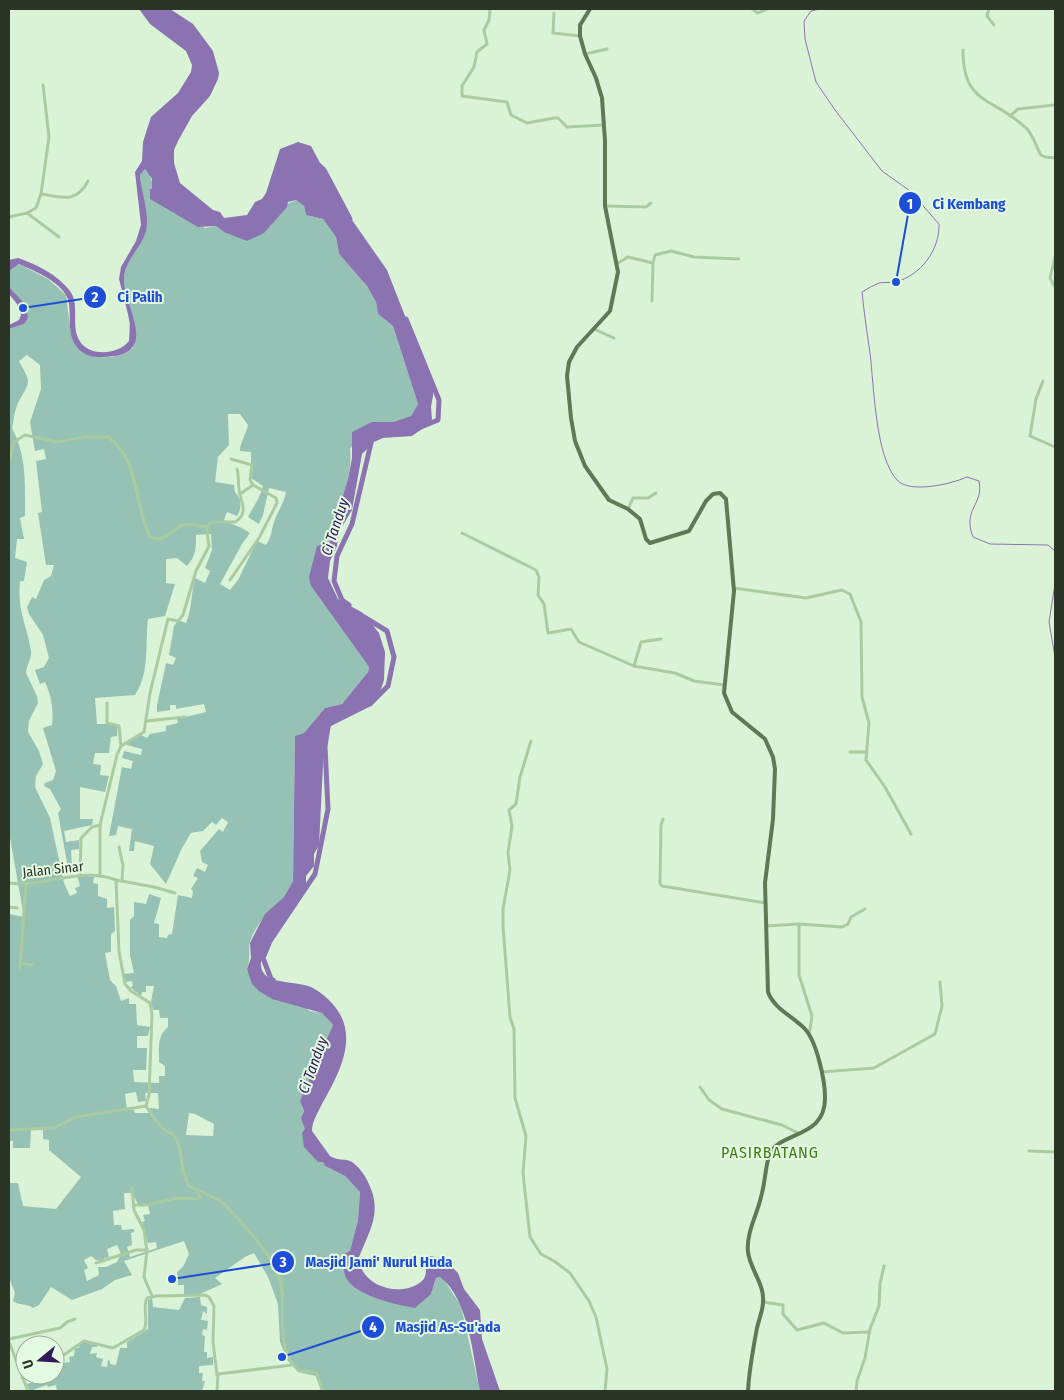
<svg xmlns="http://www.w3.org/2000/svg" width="1064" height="1400" viewBox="0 0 1064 1400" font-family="'Fira Sans Condensed',sans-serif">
	<rect width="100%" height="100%" fill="#daf3d6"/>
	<g fill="#95c2b4" fill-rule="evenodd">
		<path d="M145,169C150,175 154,182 152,190L150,189L205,228L216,226L224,232L296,200L304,206L306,215L323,219L336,237L339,254L367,286L376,302L378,314L393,326L418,404L411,416L393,422H372L350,449C355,480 324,555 311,586L369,667L368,672L342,704L325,708L304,733L295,736L293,881C290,886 287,893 283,898C270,913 257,921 250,942C248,950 251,958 247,969L310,1011L322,1013L333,1025L302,1107L304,1111L301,1118L325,1166L345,1176L360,1192L358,1220L350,1251L352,1285L431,1294L436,1278L440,1277L444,1280L461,1306L480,1391H321L316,1376L298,1372L287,1360L280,1342L278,1304L268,1277L254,1253L245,1257L215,1278L222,1284L200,1294H184V1285H178L177,1272L183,1267L189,1254L184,1241L124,1261L132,1275L115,1280L102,1289L72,1300L51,1287L39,1305L33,1308C26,1303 20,1306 13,1301L15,1293L9,1278V1183H18L23,1206L56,1209L81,1177L49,1150V1140L43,1139V1129L31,1130L30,1148H13V1141H9V914L24,917L9,832V329L24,324L25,304L9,287V271L19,264L48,279L66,295L71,334L88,355C102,359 122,358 133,348L123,281L128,260L146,229L140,175ZM27,355L40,365L41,389L30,422L35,451L44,449L46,459L36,461L42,512L38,513L46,565H54L51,576L44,580L36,599L32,597L27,607L29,614L43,635L49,658L44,667L35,670L40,684L45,682C51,695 54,710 52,725L43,728L56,771L53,780L45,783L44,786L50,789L61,809L58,813L68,868L72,867L71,850L79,849V840L66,842L64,831L92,825L93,819H80V787L105,792L109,776L100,775L101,765L93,764L95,753H109L111,737L117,736L118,724H97L95,698L135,695C150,673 145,644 148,619L165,616L175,584L166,583V559L177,558L187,566C196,556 196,548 196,535L211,534L212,550L205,568L210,571L205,583L195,578C191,593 192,609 186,623L178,620L174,626L169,655L176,658L173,665L166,663L157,705V712L170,710V705H176V709L204,704L206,712L177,719L178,723L166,726V731L150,734L147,738L141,735L124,744L142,749L141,755L124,751L122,758L133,761L131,769L122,767L109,836L116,835L118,826L132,829L129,851H134L135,841L154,846L150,864L166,884L182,848L191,833L203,831L212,822L216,825L222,818L228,822L223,832L219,829L200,851L202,862L208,865L205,872L197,868L193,876L198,878L191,889L193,891L192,898L178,895L172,934L168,935L167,938L159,937V924L154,923L161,898L149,894L146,904L134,902V916L130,920V955L134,973L123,974L125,982L132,981L133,986L130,987L141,996L142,992H146V986H154L151,1002L153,1010H159L160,1018H168V1027C157,1036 159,1048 159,1062L165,1066V1076H159V1083L134,1082L133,1070H146L147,1048H137V1036H148L150,1027L137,1025L136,1004H129V998L121,1001L116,986L110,980L105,953L111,952V934L115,931L114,907L107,908V899L98,896V884L93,883L94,877L77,875L80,886L75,888L77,893L70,896L64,883L50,818L35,787L36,776L43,764L39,751L28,732L29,721L38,703L37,696L26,673C26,666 32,658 31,651C27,624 17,612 20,581H24L27,562L15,558L17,539H24L20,518L25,516C25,485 27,456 12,428C14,419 15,408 19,401C31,379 31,384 19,361ZM228,414H240L248,425C246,435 240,442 240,451L251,452V478L263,486C260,498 253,507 248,517L259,524L263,515L269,488L286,492C284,504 277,512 274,522C271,531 272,537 266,545L257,541L238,580L230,590L220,584L242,544L250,533C242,527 233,525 224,520L227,512L237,516C242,507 242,500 235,492L234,485L215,482L218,457L229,445ZM136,1092L138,1102L146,1101L145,1093H158L159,1109L149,1108L152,1113H135L134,1110H127L125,1094ZM189,1113L195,1114L214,1124L213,1136L186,1135ZM124,1193H132L138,1204L148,1205L150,1214L143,1215L145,1221L142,1222L148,1243L156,1242L157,1248L130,1257L127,1247L132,1245L131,1233L134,1232V1229L122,1230L121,1225H114L113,1211L125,1209ZM117,1245L121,1254L117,1262L106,1267H98L99,1275L87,1281L84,1270L88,1268L84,1260L91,1256L96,1260L104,1261V1258L109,1257L107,1249Z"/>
		<polygon points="200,1297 201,1305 207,1307 207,1314 203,1311 201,1320 208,1321 207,1330 203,1329 202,1335 205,1336 204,1352 207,1352 207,1358 213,1357 213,1365 199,1366 199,1373 203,1373 202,1381 205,1381 202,1391 57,1391 56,1385 48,1387 47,1385 30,1391 27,1384 37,1381 39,1375 55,1375 55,1364 70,1362 69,1357 74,1356 75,1348 79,1348 80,1344 85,1342 98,1344 97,1347 92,1347 90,1354 97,1353 96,1357 103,1359 101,1366 107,1367 108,1360 110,1361 110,1364 116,1365 120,1348 127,1348 127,1342 148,1329 148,1300 152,1298 153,1307 179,1310 185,1298"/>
	</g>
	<g fill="#8b73b2">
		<path d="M139,9H170L193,24L213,51L219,73L218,79L210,96L192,116L178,141L174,150V163L180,183L213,210L220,212L224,218L247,215L255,202L262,199L266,193L280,149L298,142L311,146L345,210L387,270L434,390L431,407L432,419L429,424L412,436L383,438L374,442L362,454L352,510L339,532L337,546L330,561L328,578L338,599L363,613L379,633L385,652L384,680L380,692L369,707L331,726L324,745L319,845L314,854V866L306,876V884L264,951C249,988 292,979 311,987C323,993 334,1003 341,1016C356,1046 335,1080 321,1106C317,1114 312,1122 312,1131L330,1156C337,1161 345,1158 352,1162C358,1166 364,1174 367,1180C383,1211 371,1227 359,1257C359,1286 401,1299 422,1281C430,1273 422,1264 429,1256L443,1258L458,1273L464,1289L480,1310L482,1339L500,1391H480C473,1357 469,1299 440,1277L436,1278L431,1294L415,1308C397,1305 351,1295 345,1275C343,1269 344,1261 343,1255L350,1251L358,1220L360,1192L345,1176L325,1166L323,1162H318L304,1147L302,1133L305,1129L301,1118L304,1111L300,1101L333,1025L322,1013L272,999L259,991L252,984L247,969L251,958L250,943L253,937L265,914L284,897L293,881L295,736L304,733L325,708L342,704L368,672L369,667L311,586L309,577L317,546L329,543L348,479L352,458V432L372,422H393L411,416L418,404L393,326L378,314L376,302L367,286L339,254L336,237L323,219L306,215L304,206L296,200L288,202L287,207L264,233L247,241L224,232L216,226L198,227L150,199V189H152V179L145,169L140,175C141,192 150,214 146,231C141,249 125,259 124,279C122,302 158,349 115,356C104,357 91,359 82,352C62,336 75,311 66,295C56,279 34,271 19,264L9,271V260L18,258C36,264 58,275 70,291C81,306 69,327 81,343C92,357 119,354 129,341L130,322L119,279L121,267L136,241L141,225L135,172L142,161L143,142L151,117L178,93L191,72L192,65L186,51L150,24Z"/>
		<polygon points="9,287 25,304 28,318 24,324 9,329 9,325 19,320 21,315 17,304 9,294"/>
	</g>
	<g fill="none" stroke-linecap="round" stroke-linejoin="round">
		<g stroke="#8b73b2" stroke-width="1">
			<path d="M820,9L811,11L804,21L805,39L816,82L835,110L882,171L910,191L939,224C940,249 921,276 895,282C890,283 884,282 879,283C874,285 867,289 862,292C864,312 867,333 870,353C874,385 875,456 897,480C910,494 951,484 967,477L979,481C984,505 962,509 973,537L990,544L1048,545L1055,551"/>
			<polyline points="1055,584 1049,622 1055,657"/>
		</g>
		<g stroke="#8b73b2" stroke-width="5">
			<polyline points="320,166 324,170 350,219"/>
			<polyline points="406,319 439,400 438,420 416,429"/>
			<polyline points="349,605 342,600 334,581 337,556 352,524 371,443"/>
			<polyline points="364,617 387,631 394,657 388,686 370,704"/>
			<polyline points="273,980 271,979 263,958 270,941 315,874 328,809 325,746 328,727"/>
		</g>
		<g stroke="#aacba1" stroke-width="3">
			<polyline points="490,9 489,20 484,30 487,44 477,52 474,67 462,86 462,96 507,102 511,115 527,123 554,118 558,118 567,127 604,125"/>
			<polyline points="752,9 758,13 767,9"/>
			<polyline points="989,9 987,16 994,25"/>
			<polyline points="554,13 553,33 580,36"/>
			<path d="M963,50C963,106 993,96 1026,128C1033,134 1036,147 1041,155L1045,157L1055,158"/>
			<polyline points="585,54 607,49"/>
			<polyline points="1010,116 1018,109 1055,105"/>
			<polyline points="41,194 49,137 43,85"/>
			<polyline points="605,206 646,207 651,203"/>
			<path d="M27,213L36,208L41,194C62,197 76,204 88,181"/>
			<polyline points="9,217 27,213 59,237"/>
			<polyline points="1055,257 1050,278 1055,287"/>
			<polyline points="618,263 628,257 653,263 655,255 671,251 694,257 739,259"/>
			<polyline points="652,301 653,263"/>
			<polyline points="594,329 614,338"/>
			<polyline points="1043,381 1036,399 1030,436 1055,447"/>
			<polyline points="231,459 252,465 250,480 253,485"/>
			<path d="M9,462L14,442L25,435L57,442L85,437H108C140,459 134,506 150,537C165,544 171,529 183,525C190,523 201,527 208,527"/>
			<polyline points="628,509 633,498 648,498 656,493"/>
			<polyline points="462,533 536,570 539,577 538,595 544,604 548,633 571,629 579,642 634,666 675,673 694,681 724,685"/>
			<polyline points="230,580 259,538 277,503 276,498 253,485 240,494"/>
			<polyline points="734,588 806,598 842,590 850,594 861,622 862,697 869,723 866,760 885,787 911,834"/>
			<polyline points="634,666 641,642 661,639"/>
			<polyline points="107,703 107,723 119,726 121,746"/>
			<polyline points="146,721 185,717"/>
			<polyline points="531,741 520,777 516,804 509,810 512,826 508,853 510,870 503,909 503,926 510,1017 514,1029 515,1098 526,1136 523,1173 530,1237 541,1254 554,1261 570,1273 589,1301 596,1317 607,1369 605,1391"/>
			<polyline points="850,752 865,752"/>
			<polyline points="663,819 661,825 660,884 662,886 765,903"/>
			<polyline points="119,847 123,865 122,881"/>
			<polyline points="80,876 81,838 92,827 100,825"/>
			<path d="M100,876V825L117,755L121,746L144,732L150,693L168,619L178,621L183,615L196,571L209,546L207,532L209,524L213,522H235C250,513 240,501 239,489C238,482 239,476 237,469"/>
			<polyline points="116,880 154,887 175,893"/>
			<path d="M9,883C45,888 80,866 116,880L119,952L125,984L131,991L150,1003L152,1014L149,1095L146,1106L76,1117L54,1128L9,1130"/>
			<polyline points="9,907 17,908"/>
			<polyline points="799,924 799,975 812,1016 809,1035"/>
			<polyline points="766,926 799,924 842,927 848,924 851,917 865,909"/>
			<polyline points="20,963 32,965"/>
			<polyline points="20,968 26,883"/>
			<polyline points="822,1072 874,1068 935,1034 942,1006 940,982"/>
			<polyline points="700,1087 709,1100 722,1109 782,1125 800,1134"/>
			<path d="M146,1106C152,1115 162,1132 173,1134C185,1150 178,1169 189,1186L219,1200L226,1206C240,1220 273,1257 279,1276C289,1306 272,1345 298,1370L316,1373L323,1391"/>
			<polyline points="1029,1151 1055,1152"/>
			<polyline points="132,1188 134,1210 144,1230 147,1251 144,1277 152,1296"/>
			<polyline points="134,1205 146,1205 178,1198 198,1199 200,1197 197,1192"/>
			<polyline points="96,1263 136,1250 147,1250"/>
			<polyline points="763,1302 783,1305 783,1314 797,1330 824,1323 843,1333 869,1332"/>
			<polyline points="9,1339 60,1328 67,1322 75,1319"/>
			<polyline points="9,1342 28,1391"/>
			<path d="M55,1361L84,1341L113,1348L144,1330C149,1320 142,1307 147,1298L156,1296L205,1295L209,1297L214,1306L213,1342L217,1375"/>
			<polyline points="22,1378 28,1375"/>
			<polyline points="217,1391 218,1374 292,1365"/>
			<polyline points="856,1391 857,1381 865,1358 870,1329 879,1306 880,1284 884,1266"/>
		</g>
		<path stroke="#607854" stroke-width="4" d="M590,9L580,25V36L585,54L596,78L602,98L605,141V206L618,272L610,311L577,347L569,362L567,376L571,418L575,441L585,466L609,500L628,509L640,519L646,539L650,543L689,531L706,501L713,494L720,493L726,499L734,591L724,693L732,712L765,739L773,757L775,769L773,819L765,883L768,992C774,1009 794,1017 805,1029C817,1042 825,1081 825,1097C826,1140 778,1130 769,1156C765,1169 765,1184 761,1197C757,1215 746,1233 748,1252C750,1269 765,1285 763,1302C763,1310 759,1319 757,1328C753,1349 749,1370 748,1391"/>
	</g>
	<g text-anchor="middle" stroke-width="4" stroke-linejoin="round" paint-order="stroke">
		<g font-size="14" fill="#2a3525" stroke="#e5fae2">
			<text transform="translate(53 869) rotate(-6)" y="5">Jalan Sinar</text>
		</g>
		<g font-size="15" font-style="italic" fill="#321759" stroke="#e5fae2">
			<text transform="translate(335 527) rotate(-72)" y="5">Ci Tanduy</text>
			<text transform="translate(313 1065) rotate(-70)" y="5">Ci Tanduy</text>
		</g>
		<g font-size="16" letter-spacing="1" fill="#427e17" stroke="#e5fae2">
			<text x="770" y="1158">PASIRBATANG</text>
		</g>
	</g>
	<path fill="none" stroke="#1d4ed8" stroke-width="2" d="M896 282L910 203M23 308L95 297M172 1279L283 1262M282 1357L373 1327"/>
	<g fill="#1d4ed8" stroke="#e5fae2" stroke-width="2">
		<circle cx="896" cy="282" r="5"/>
		<circle cx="23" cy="308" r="5"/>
		<circle cx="172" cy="1279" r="5"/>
		<circle cx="282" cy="1357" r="5"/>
		<circle cx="910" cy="203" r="12"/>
		<circle cx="95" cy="297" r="12"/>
		<circle cx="283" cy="1262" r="12"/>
		<circle cx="373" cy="1327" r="12"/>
	</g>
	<g font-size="15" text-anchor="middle" font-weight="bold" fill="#fff">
		<text x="910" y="209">1</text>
		<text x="95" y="302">2</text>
		<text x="283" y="1267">3</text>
		<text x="373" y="1332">4</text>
	</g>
	<g font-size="15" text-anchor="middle" font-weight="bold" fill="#1d4ed8" stroke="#e5fae2" stroke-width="4" stroke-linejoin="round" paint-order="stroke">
		<text x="969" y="209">Ci Kembang</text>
		<text x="140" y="302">Ci Palih</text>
		<text x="379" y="1267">Masjid Jami' Nurul Huda</text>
		<text x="448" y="1332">Masjid As-Su'ada</text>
	</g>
	<rect width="1064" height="1400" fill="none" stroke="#2a3525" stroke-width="20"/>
	<g transform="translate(40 1360) rotate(252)"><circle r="24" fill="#e5fae2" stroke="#9aab96"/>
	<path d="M0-4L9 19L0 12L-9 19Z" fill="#321759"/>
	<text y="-8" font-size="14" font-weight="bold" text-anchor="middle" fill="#2a3525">U</text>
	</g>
</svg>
